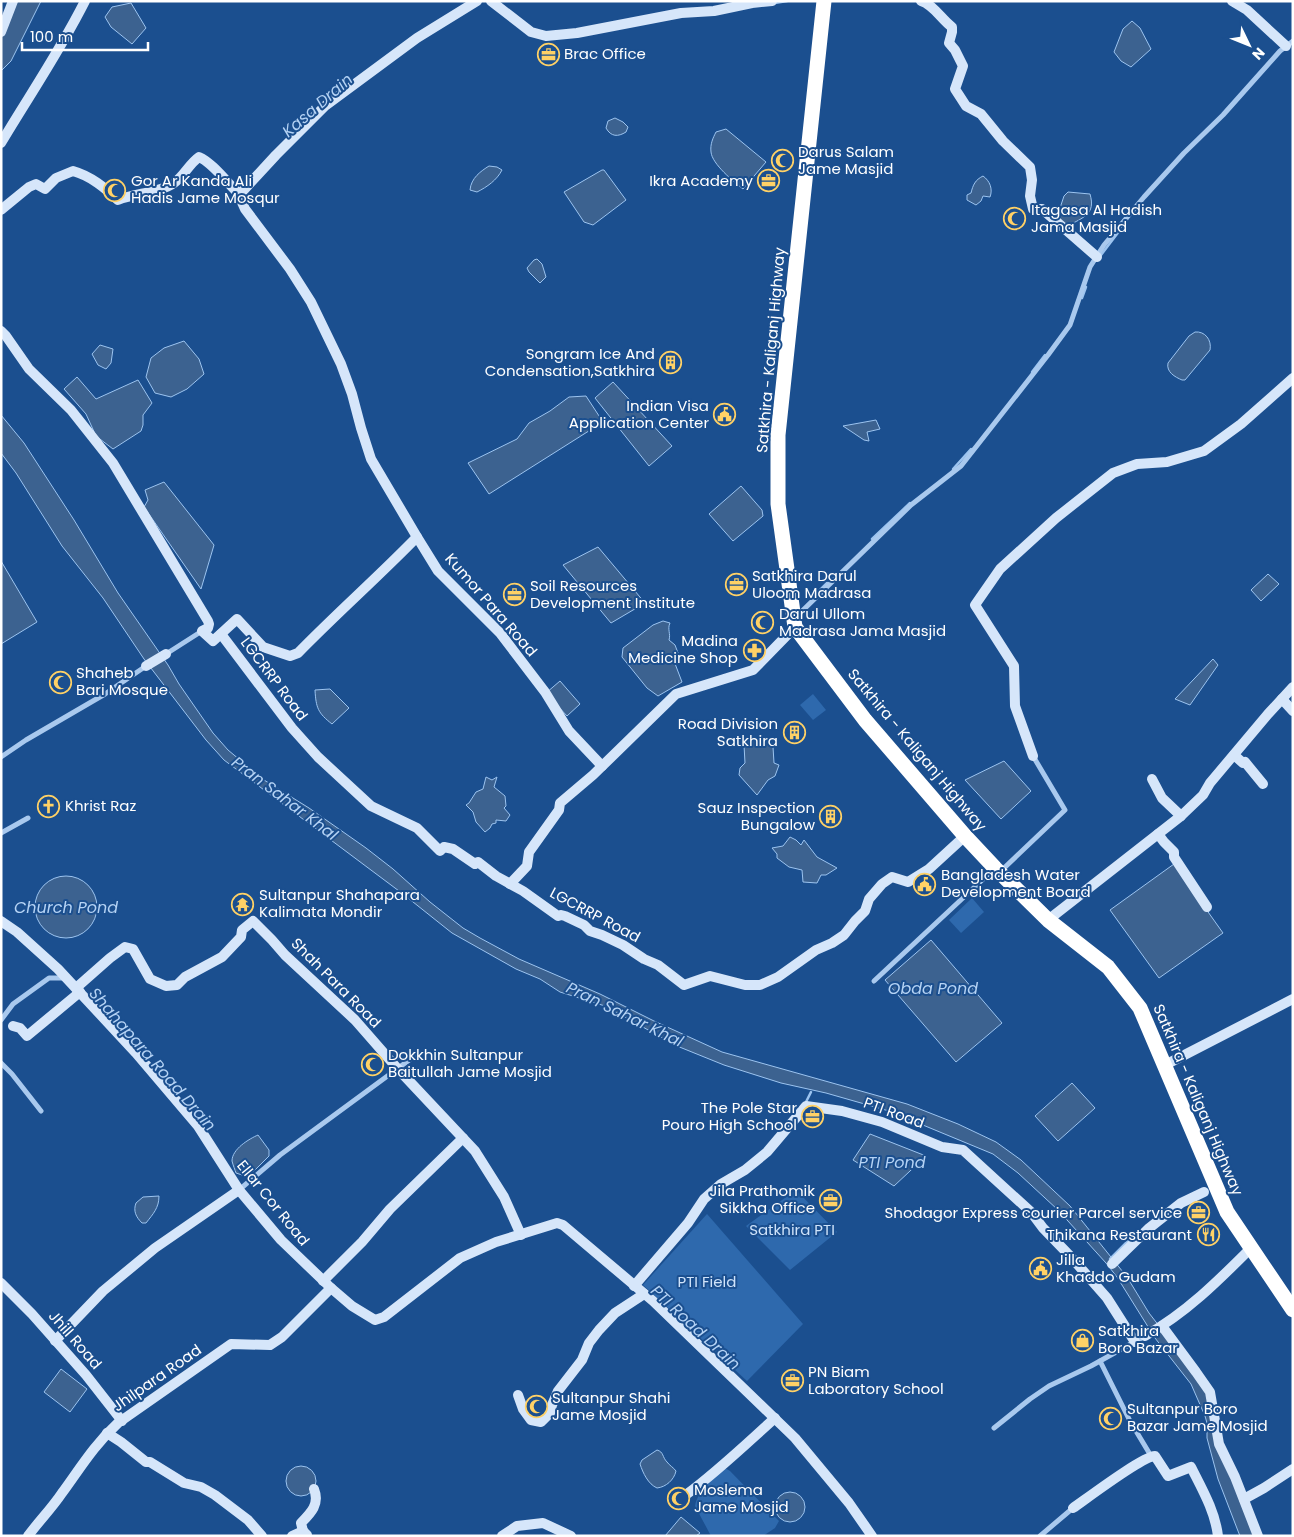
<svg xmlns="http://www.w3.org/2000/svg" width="1294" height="1537" viewBox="0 0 1294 1537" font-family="Poppins,sans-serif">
	<rect width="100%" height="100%" fill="#1b4f8f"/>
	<g fill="#2e69ad">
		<polygon points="813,694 826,710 813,720 800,705"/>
		<polygon points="972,898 984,912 961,933 949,920"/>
		<polygon points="796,1190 837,1232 790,1270 746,1226"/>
		<polygon points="707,1214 803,1324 747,1381 643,1285"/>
		<path d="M725,1468L730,1471L779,1521L775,1528L763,1536H711L695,1506C699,1488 712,1479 725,1468Z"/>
	</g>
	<g fill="#3c6290" stroke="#9cc4f0">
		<polygon points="16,1 41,1 11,61 1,71 1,34"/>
		<polygon points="131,3 146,28 132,44 111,27 105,17 112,7"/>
		<polygon points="1132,21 1140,28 1151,49 1131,67 1121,61 1114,52 1123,29"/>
		<path d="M615,118L623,122L628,127L626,132C618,137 611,137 606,128L608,121Z"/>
		<path d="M726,129L766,162L743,189C734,182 712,164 711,152C710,144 713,138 716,132Z"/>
		<path d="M489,166L497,167L502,170C497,180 487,187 477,192L470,190C471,178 481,171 489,166Z"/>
		<polygon points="602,170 604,170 626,200 593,225 584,222 564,192"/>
		<path d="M983,176C990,181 993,189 990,197L983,196L981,201L976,205L967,200V195L971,193C973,185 975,180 983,176Z"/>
		<path d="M1068,192L1090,194C1096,215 1083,217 1068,226L1062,223L1058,214L1064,196Z"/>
		<polygon points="537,259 542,264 546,277 540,283 529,272 527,268 534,260"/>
		<path d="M1195,332C1205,331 1212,340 1210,350L1185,380H1182C1175,377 1166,372 1168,363L1189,336Z"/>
		<polygon points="184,341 199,359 204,374 187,389 171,397 155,393 146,377 151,358 164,348"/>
		<polygon points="100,345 113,349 111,363 106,369 98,365 92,354"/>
		<polygon points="77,377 96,399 138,380 152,403 143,415 143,425 141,431 113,449 96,436 86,414 64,389"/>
		<polygon points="613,382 672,446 649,466 595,398"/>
		<polygon points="586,396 603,422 489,494 468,463 517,439 529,423 550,411 569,397"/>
		<polygon points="1,415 24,443 74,520 118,593 168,665 179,684 213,733 228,750 264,780 309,808 366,848 393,869 430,902 463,928 480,938 519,959 600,994 654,1021 722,1052 907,1104 958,1124 996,1142 1021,1160 1070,1206 1127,1277 1149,1313 1205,1385 1216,1436 1257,1536 1240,1536 1238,1531 1218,1479 1207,1438 1207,1423 1205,1416 1191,1384 1155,1338 1117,1277 1106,1263 1058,1210 1018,1173 993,1154 889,1111 826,1093 781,1083 724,1065 677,1046 605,1006 560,992 540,979 516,969 452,933 403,894 224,760 206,740 144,659 103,598 62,546 16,473 1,453"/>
		<polygon points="876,420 880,429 867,432 869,441 864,440 843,426"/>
		<polygon points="164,482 214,545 201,589 144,507 148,500 145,490"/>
		<polygon points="741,486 762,510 763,516 733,541 709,514"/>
		<polygon points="598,547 645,603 611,623 563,565"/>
		<polygon points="1,561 37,622 1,644"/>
		<polygon points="1268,574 1279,584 1261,601 1251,590"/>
		<path d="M663,621L670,623C667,629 671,634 669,640L675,645L678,653L674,661L682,682L658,696L647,688L622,657L623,648L653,625Z"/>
		<polygon points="1213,659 1218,665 1190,705 1175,699"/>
		<polygon points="560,681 580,704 567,716 546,693"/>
		<path d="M330,689L349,708L332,724C318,713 316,708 315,690Z"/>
		<polygon points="753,739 763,739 773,747 774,763 779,765 775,776 768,780 757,795 739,775 740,768 745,763 744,745"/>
		<polygon points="1004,761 1031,791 1001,819 965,780"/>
		<polygon points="486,777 492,780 497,777 494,787 505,796 506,806 504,808 510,815 506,821 496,820 496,823 492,824 490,828 485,832 476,822 473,812 466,805 469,803 476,792 483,789"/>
		<polygon points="790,837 796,840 801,845 804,840 817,857 837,868 826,875 821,875 817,883 803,882 802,870 789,867 777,858 777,854 772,848 783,846"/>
		<polygon points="1174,864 1223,933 1159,978 1110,910"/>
		<circle cx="66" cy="907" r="31"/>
		<polygon points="931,940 1002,1023 956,1062 885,980"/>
		<polygon points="1072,1083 1095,1108 1058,1141 1035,1116"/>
		<polygon points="870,1134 926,1156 894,1186 853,1160"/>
		<path d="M258,1135L269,1150V1156L254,1171L245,1176L236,1173C235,1170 233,1165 232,1161C232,1149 249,1139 258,1135Z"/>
		<path d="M159,1196C159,1208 153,1214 146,1223H142C136,1217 133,1211 136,1203L143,1197Z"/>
		<polygon points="61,1369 87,1389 70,1412 44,1392"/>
		<path d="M657,1450C664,1452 662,1457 667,1462C670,1466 673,1467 676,1471C674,1480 666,1487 657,1488C648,1484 643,1473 640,1464L642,1460Z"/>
		<circle cx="301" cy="1481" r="15"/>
		<circle cx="790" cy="1507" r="15"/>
		<polygon points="681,1517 700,1533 696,1536 665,1536"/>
	</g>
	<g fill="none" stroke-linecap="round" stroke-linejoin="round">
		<g stroke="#9cc4f0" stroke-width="2.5">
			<polyline points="775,3 787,1"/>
			<polyline points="1101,255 1120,230"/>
			<polyline points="1082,298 1086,287"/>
			<polyline points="1032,372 1045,355"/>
			<polyline points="953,469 971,449"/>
			<polyline points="872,539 910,503"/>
			<polyline points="817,593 827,583"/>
			<polyline points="805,1104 811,1092"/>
			<polyline points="1110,1259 1134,1235"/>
		</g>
		<g stroke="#a9c9ee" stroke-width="5">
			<polyline points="797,617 798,615 911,505 961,466 1048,355 1070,325 1090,267 1104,245 1144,197 1184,153 1223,115 1280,51 1293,41"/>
			<polyline points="166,654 202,631"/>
			<polyline points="1,757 26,740 105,694 146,666"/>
			<polyline points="1,833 28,818"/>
			<polyline points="1002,870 1065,810 1033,756"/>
			<polyline points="874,981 995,868"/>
			<polyline points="1,1020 13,1004 49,978 64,978"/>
			<polyline points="1,1063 12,1074 41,1111"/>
			<polyline points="239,1190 280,1155 416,1055"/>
			<polyline points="1100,1361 1130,1421 1151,1456"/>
			<polyline points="994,1428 1030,1399 1049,1386 1091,1366 1145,1336"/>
			<polyline points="1040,1536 1073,1508"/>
		</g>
		<g stroke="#d6e6fa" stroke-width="10">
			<polyline points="477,1 417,38 325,106 276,155 241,193 240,198 245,209 290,269 311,302 341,364 352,394 361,428 371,459 417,537 438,571 500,633 545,692 569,731 602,766"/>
			<polyline points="491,1 531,32 546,36 577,33 681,13 714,11 752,3 772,1"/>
			<path d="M921,1C934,5 941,19 952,27V32L949,43L955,50L963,66L955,89L966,106L981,114L1003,141L1030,167L1032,180L1030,196L1033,209H1042L1097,257"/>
			<polyline points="1232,1 1247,10 1286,46"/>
			<polyline points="1,32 13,1"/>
			<path d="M1,143C29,96 60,51 85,1"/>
			<path d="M1,210L29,187L36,184L45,189L56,178L73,171C91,176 105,188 118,200C135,193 160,193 174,183C184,176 189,164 199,157C213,163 228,184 240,195"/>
			<path d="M1,331L6,336L29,369L71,410L113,463L208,621L209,624L208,628L202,631L213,641L237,619L263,647L290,656L298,653C336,614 378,577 417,537"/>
			<polyline points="221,634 292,728 318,757 371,806 417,828 440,851 444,847 453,849 475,864 478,862 496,876 523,891 558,916 561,915 565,916 584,925 590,931 602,935 623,945 644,959 658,965 684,985 710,976 745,985 760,985 778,977 816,950 832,943 844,935 855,921 865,911 869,899 882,884 892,877 908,882 929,869 965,836"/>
			<polyline points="146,666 166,654"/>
			<polyline points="1282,699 1293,711"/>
			<polyline points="1234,755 1243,763 1245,762 1263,784"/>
			<polyline points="1033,756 1015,706 1014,666 975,605 1000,569 1056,518 1113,473 1137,464 1167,462 1204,451 1241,424 1293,378"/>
			<polyline points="1152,779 1162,798 1181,816"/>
			<polyline points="1158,834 1164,842 1174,852 1174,857 1207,907"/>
			<polyline points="510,884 527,866 529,852 559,810 560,803 593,775 676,694 753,670 795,627"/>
			<polyline points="1048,920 1181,816 1203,795 1210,783 1268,714 1293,687"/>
			<polyline points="1,921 17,932 58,969 136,1053 198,1126 239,1190 281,1240 331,1288 352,1306 375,1320 384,1317 460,1258 496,1242 557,1223 563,1225 653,1301 795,1438 849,1503 872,1536"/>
			<polyline points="76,988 110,958 125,947 133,949 150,979 166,986 177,985 185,977 222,957 241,937 242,930 253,921 272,940 285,955 355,1020 397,1068 475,1151 504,1197 521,1235"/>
			<polyline points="13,1026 20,1028 27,1036 80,992"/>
			<polyline points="1165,1065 1293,999"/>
			<polyline points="1112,1264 1148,1229 1181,1203 1204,1192"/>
			<polyline points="323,1281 362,1242 390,1209 463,1138"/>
			<polyline points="1,1283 32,1314 86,1375 122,1421"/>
			<polyline points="634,1286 688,1223 704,1199 721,1184 745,1170 767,1152 806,1106 842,1111 882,1122 942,1147 963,1150 1031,1212 1043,1228 1071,1257 1107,1298 1135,1342"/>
			<polyline points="1162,1326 1196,1372 1210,1392 1219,1444 1235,1477 1258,1536"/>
			<path d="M1145,1336C1186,1313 1218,1281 1251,1248"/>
			<polyline points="55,1341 103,1291 155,1248 239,1190"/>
			<polyline points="518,1395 523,1409 531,1420 541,1422 550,1413 552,1405 558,1391 582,1360 589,1343 599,1330 615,1313 644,1294"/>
			<polyline points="107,1433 121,1442 146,1462 150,1462 184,1483 201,1487 215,1495 248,1520 262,1536"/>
			<path d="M687,1494C718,1471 746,1444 775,1418"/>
			<polyline points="1244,1499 1264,1488 1293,1469"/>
			<path d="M1073,1508C1086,1499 1143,1456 1155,1456L1168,1476L1191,1467C1202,1489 1215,1511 1218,1536"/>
			<path d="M303,1531L301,1523C311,1513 320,1504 314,1489"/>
			<path d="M28,1536C39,1521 52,1508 62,1493C81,1467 94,1445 118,1423L231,1344L270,1345L282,1337L331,1288"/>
			<polyline points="292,1536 303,1531 307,1535"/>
			<polyline points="502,1536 517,1526 543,1523 571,1536"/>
		</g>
		<polyline stroke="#fff" stroke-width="15" points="824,1 778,435 778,504 795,627 865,720 965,836 995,868 1048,920 1108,967 1140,1008 1227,1212 1293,1310"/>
	</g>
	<defs>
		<symbol id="office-ring" viewBox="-11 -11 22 22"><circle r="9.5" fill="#1b4f8f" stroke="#ffd166" stroke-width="1.5"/><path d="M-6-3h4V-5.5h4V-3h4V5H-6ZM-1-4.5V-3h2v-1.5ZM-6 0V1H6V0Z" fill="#ffd166"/></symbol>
		<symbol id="mosque-ring" viewBox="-11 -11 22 22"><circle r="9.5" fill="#1b4f8f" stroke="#ffd166" stroke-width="1.5"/><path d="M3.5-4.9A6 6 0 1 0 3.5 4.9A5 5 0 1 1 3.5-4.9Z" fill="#ffd166"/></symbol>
		<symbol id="building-ring" viewBox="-11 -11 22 22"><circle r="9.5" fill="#1b4f8f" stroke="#ffd166" stroke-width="1.5"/><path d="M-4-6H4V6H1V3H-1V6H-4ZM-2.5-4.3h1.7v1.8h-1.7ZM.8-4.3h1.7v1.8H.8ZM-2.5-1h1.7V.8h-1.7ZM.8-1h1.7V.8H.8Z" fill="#ffd166"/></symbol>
		<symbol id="civic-ring" viewBox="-11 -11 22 22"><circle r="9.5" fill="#1b4f8f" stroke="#ffd166" stroke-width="1.5"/><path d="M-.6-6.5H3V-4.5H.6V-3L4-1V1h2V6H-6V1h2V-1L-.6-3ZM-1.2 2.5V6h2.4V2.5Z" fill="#ffd166"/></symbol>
		<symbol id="pharmacy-ring" viewBox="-11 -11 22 22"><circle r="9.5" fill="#1b4f8f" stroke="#ffd166" stroke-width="1.5"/><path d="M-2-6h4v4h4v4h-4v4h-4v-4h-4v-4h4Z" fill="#ffd166"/></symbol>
		<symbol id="church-ring" viewBox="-11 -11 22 22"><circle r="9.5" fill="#1b4f8f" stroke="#ffd166" stroke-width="1.5"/><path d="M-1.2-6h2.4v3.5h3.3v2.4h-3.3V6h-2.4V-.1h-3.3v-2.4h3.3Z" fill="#ffd166"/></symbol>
		<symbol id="temple-ring" viewBox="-11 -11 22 22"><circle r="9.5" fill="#1b4f8f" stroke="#ffd166" stroke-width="1.5"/><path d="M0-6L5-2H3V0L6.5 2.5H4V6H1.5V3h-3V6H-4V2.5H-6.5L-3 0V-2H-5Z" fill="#ffd166"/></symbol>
		<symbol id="restaurant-ring" viewBox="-11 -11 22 22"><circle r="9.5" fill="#1b4f8f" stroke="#ffd166" stroke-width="1.5"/><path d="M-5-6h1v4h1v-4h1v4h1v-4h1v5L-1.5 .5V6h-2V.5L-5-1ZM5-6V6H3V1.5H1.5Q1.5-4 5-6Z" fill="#ffd166"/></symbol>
		<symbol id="shop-ring" viewBox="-11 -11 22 22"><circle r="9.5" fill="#1b4f8f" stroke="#ffd166" stroke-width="1.5"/><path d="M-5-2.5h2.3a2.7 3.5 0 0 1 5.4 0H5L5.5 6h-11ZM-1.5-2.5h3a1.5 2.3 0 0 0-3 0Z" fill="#ffd166"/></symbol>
	</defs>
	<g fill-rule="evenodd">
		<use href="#office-ring" x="536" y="42" width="25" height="25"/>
		<use href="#mosque-ring" x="770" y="148" width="25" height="25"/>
		<use href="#office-ring" x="756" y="168" width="25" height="25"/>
		<use href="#mosque-ring" x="102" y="178" width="25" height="25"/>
		<use href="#mosque-ring" x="1002" y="206" width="25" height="25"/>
		<use href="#building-ring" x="658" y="350" width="25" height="25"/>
		<use href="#civic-ring" x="712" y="402" width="25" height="25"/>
		<use href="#office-ring" x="724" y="572" width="25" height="25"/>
		<use href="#office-ring" x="502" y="582" width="25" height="25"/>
		<use href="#mosque-ring" x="750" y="610" width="25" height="25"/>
		<use href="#pharmacy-ring" x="742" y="638" width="25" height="25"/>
		<use href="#mosque-ring" x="48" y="670" width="25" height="25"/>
		<use href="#building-ring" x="782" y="720" width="25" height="25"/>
		<use href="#church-ring" x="36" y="794" width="25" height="25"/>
		<use href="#building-ring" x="818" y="804" width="25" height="25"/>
		<use href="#civic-ring" x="912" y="872" width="25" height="25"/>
		<use href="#temple-ring" x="230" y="892" width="25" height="25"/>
		<use href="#mosque-ring" x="360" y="1052" width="25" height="25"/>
		<use href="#office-ring" x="800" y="1104" width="25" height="25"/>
		<use href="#office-ring" x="818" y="1188" width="25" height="25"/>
		<use href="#office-ring" x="1186" y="1200" width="25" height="25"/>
		<use href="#restaurant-ring" x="1196" y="1222" width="25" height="25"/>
		<use href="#civic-ring" x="1028" y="1256" width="25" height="25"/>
		<use href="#shop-ring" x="1070" y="1328" width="25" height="25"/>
		<use href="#office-ring" x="780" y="1368" width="25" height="25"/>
		<use href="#mosque-ring" x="524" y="1394" width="25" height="25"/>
		<use href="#mosque-ring" x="1098" y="1406" width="25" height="25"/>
		<use href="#mosque-ring" x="666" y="1486" width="25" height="25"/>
	</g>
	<g text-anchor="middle" stroke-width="4" stroke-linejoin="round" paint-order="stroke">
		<g font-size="15" fill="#fff" stroke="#1b4f8f" text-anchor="start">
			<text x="564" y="59">Brac Office</text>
			<text x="798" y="157">Darus Salam<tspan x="798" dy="17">Jame Masjid</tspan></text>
			<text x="131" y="186">Gor Ar Kanda Ali<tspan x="131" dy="17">Hadis Jame Mosqur</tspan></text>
			<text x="753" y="186" text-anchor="end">Ikra Academy</text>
			<text x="1031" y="215">Itagasa Al Hadish<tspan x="1031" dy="17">Jama Masjid</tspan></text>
			<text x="655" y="359" text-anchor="end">Songram Ice And<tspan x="655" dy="17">Condensation,Satkhira</tspan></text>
			<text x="709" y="411" text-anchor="end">Indian Visa<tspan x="709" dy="17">Application Center</tspan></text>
			<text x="752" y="581">Satkhira Darul<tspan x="752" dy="17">Uloom Madrasa</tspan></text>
			<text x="530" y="591">Soil Resources<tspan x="530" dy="17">Development Institute</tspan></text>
			<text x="779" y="619">Darul Ullom<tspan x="779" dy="17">Madrasa Jama Masjid</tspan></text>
			<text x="738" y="646" text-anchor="end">Madina<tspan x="738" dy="17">Medicine Shop</tspan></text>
			<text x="76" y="678">Shaheb<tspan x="76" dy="17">Bari Mosque</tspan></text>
			<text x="778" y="729" text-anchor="end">Road Division<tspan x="778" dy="17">Satkhira</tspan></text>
			<text x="65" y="811">Khrist Raz</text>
			<text x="815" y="813" text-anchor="end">Sauz Inspection<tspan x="815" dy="17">Bungalow</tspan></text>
			<text x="941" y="880">Bangladesh Water<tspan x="941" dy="17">Development Board</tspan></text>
			<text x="259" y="900">Sultanpur Shahapara<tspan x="259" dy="17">Kalimata Mondir</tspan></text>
			<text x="388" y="1060">Dokkhin Sultanpur<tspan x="388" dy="17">Baitullah Jame Mosjid</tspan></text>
			<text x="797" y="1113" text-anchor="end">The Pole Star<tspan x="797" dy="17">Pouro High School</tspan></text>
			<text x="815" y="1196" text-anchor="end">Jila Prathomik<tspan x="815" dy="17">Sikkha Office</tspan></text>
			<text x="1182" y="1218" text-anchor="end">Shodagor Express courier Parcel service</text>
			<text x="1192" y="1240" text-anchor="end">Thikana Restaurant</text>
			<text x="1056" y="1265">Jilla<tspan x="1056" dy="17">Khaddo Gudam</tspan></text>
			<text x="1098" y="1336">Satkhira<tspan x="1098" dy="17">Boro Bazar</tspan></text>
			<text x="808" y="1377">PN Biam<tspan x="808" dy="17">Laboratory School</tspan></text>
			<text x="552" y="1403">Sultanpur Shahi<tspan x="552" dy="17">Jame Mosjid</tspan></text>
			<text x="1127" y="1414">Sultanpur Boro<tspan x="1127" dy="17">Bazar Jame Mosjid</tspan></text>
			<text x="694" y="1495">Moslema<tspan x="694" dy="17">Jame Mosjid</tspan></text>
		</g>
		<g font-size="15" fill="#fff" stroke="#1b4f8f">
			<text transform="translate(771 350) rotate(-85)" y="5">Satkhira - Kaliganj Highway</text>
			<text transform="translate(491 605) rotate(49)" y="5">Kumor Para Road</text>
			<text transform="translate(274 679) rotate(53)" y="5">LGCRRP Road</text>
			<text transform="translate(917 750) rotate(50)" y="5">Satkhira - Kaliganj Highway</text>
			<text transform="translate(595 915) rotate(28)" y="5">LGCRRP Road</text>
			<text transform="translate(336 983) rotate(45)" y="5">Shah Para Road</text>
			<text transform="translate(1198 1100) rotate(67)" y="5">Satkhira - Kaliganj Highway</text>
			<text transform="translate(894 1113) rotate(20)" y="5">PTI Road</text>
			<text transform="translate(273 1203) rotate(51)" y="5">Ellar Cor Road</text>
			<text transform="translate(75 1340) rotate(49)" y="5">Jhill Road</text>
			<text transform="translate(157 1378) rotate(-35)" y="5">Jhilpara Road</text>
		</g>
		<g font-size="15" fill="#cfe3fa" stroke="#1b4f8f">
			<text x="792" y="1235">Satkhira PTI</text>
			<text x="707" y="1287">PTI Field</text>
		</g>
		<g font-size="16" font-style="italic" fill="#b5d3f5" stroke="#1b4f8f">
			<text transform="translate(317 105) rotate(-41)" y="6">Kasa Drain</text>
			<text transform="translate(285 798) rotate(37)" y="6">Pran Sahar Khal</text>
			<text x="66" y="913">Church Pond</text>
			<text x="933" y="994">Obda Pond</text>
			<text transform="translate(625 1014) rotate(26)" y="6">Pran Sahar Khal</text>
			<text transform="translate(153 1059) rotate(49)" y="6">Shahapara Road Drain</text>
			<text x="892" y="1168">PTI Pond</text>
			<text transform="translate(696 1327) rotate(43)" y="6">PTI Road Drain</text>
		</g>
	</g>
	<rect width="1294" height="1537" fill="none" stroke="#ffffff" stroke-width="5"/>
	<g transform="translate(1249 45) rotate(133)" stroke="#1b4f8f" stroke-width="4" paint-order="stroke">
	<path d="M0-4L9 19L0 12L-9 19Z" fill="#ffffff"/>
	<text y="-8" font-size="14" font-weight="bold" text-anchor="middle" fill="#ffffff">N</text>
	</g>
	<path d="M22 42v8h126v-8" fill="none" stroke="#ffffff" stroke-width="2.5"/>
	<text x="30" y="42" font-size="15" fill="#ffffff" stroke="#1b4f8f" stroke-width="4" paint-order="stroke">100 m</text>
</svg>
